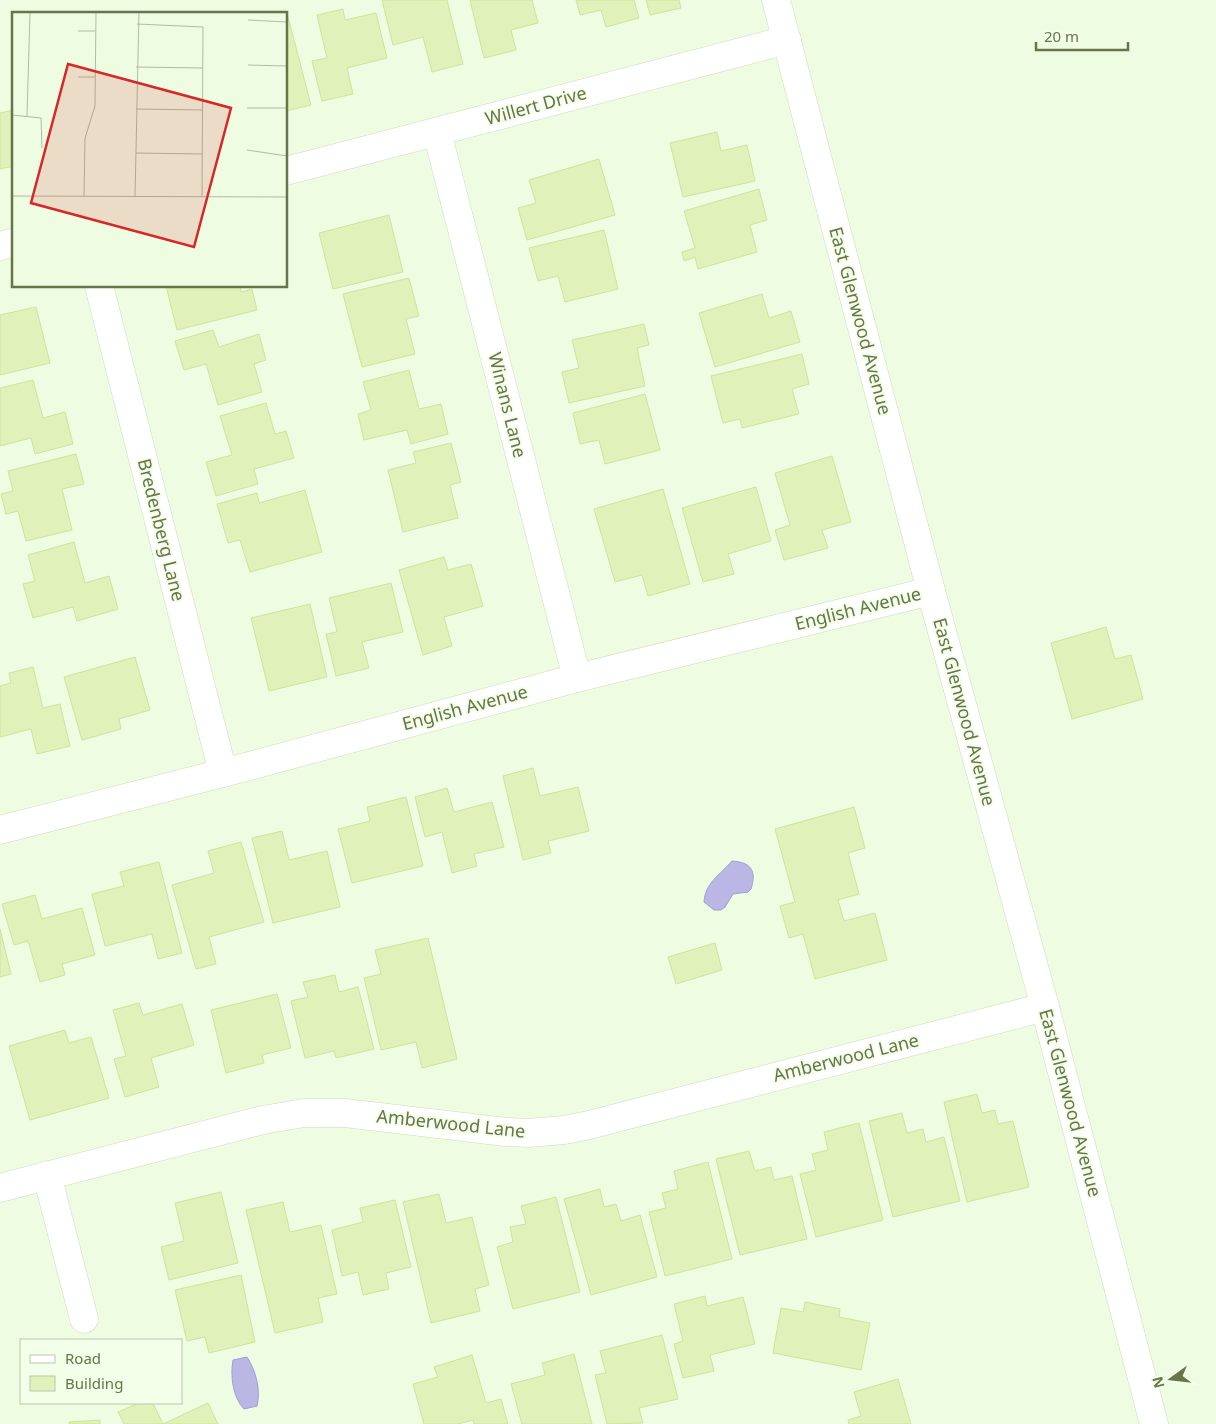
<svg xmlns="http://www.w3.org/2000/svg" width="1216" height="1424" viewBox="0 0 1216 1424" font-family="'Noto Sans',sans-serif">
	<rect width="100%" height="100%" fill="#eefce2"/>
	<g fill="#bab7e5" stroke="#a19dd7">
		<path d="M732,861C751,862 757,871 751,889L748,892L733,894L725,907L721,910H714L704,902C705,883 720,875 732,861Z"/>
		<path d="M247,1357C256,1371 261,1390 257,1406L244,1409C233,1398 230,1376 233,1360Z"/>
	</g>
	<g fill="#e0f1ba" stroke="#cee49a">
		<polygon points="382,0 447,0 463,64 432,72 423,37 393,45"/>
		<polygon points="470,0 532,0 538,23 511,30 516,50 484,58"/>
		<polygon points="576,0 634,0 639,18 606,27 601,10 580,15"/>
		<polygon points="646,0 679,0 681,8 650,15"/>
		<polygon points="343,9 345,20 376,13 387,58 347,68 353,94 322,101 312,61 327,58 317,15"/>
		<polygon points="288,17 311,105 286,111 286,18"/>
		<polygon points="14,110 14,166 0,169 0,113"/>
		<polygon points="717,132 721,151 747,145 755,181 683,197 670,143"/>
		<polygon points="599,159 615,215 527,240 518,208 536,203 529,180"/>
		<polygon points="759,189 767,220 750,225 757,252 698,269 695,257 684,261 682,252 695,248 684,211"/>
		<polygon points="389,215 403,272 333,289 319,233"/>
		<polygon points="604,230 618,289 565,302 558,276 538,281 529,248"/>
		<polygon points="409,278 419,316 406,319 415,354 362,367 343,294"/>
		<polygon points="166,286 240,286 241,292 252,289 257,310 177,330"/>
		<polygon points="762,294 769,318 791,311 800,342 715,367 699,313"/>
		<polygon points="36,307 50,363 0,375 0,315"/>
		<polygon points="644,324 649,345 637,348 645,386 569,403 562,372 579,368 572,340"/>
		<polygon points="213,330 219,347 259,334 266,360 254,364 262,392 218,405 206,364 184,370 175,341"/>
		<polygon points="802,354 809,384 792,389 799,414 742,428 740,419 723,423 711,376"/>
		<polygon points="409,370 419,409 441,404 448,434 411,444 407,430 364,440 358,414 371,410 363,382"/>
		<polygon points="33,380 43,418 65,412 73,444 35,454 31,438 0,446 0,388"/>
		<polygon points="645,394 660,450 605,464 599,440 580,444 573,413"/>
		<polygon points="266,403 275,434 286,431 294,458 254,469 258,484 216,496 206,462 232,455 220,416"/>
		<polygon points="451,443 461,482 450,485 458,518 403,532 388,470 416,463 413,452"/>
		<polygon points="76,454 84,484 62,489 72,530 26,541 18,511 6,514 1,494 13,491 8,471"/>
		<polygon points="832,456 851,522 822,530 828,548 784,560 775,530 790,525 775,473"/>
		<polygon points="756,487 771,541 728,554 734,574 703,582 682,508"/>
		<polygon points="663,489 690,584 648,596 642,575 615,582 594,509"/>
		<polygon points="305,490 322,552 250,572 240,540 228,543 217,504 257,493 259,503"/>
		<polygon points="74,542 85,583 109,576 118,609 77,621 73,607 33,618 23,584 35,581 28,555"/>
		<polygon points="444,557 448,570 471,564 483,606 444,617 452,646 423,655 399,570"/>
		<polygon points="391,583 403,632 362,642 369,668 336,676 326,634 337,632 329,598"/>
		<polygon points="310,604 327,677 269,691 251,618"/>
		<polygon points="1106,627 1115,659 1131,655 1143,699 1072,719 1051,643"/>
		<polygon points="135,657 150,710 119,719 121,729 82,740 64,677"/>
		<polygon points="33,667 43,708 60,704 70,746 37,754 31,729 0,737 0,686 11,683 9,673"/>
		<polygon points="533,768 540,796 578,787 589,831 548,841 551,853 523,860 503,776"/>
		<polygon points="447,788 454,812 492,802 504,847 474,854 477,866 452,873 442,832 425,837 415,797"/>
		<polygon points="406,797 423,866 352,883 338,829 370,821 367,807"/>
		<polygon points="854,807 865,848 848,853 859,894 838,900 844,921 875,913 887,960 815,979 803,934 789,938 780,906 795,902 775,829"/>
		<polygon points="282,831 289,860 327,851 340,907 273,923 252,838"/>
		<polygon points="241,842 264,922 209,937 216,964 196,969 172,885 214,873 208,851"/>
		<polygon points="159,862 182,953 158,959 152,934 105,946 92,894 124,886 120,872"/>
		<polygon points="35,895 42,919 82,908 95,955 62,964 65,975 40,982 28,941 14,945 2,904"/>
		<polygon points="0,929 11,974 0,977"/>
		<polygon points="428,938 457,1059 422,1068 416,1042 381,1050 364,978 381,974 375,950"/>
		<polygon points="715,943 722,970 676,984 668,957"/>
		<polygon points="335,975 339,992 358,987 374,1049 336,1058 334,1051 305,1058 291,1001 308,997 303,982"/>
		<polygon points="277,994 291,1048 262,1055 264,1063 226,1073 211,1010"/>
		<polygon points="139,1003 143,1015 182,1004 194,1045 151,1058 159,1087 125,1097 114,1059 126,1056 113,1010"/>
		<polygon points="65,1030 69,1043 91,1037 109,1098 30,1120 9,1046"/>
		<polygon points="977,1094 982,1113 995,1110 998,1124 1013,1121 1029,1187 967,1202 944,1102"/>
		<polygon points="902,1113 907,1133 923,1129 926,1142 944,1137 960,1201 893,1217 869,1121"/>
		<polygon points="859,1123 883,1220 816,1237 800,1174 816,1170 812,1154 828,1150 824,1132"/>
		<polygon points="749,1151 755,1171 771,1167 774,1180 792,1176 807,1239 740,1255 716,1159"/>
		<polygon points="708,1162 732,1259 665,1276 649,1212 666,1208 662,1193 678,1189 674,1171"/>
		<polygon points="600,1189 604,1207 616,1204 621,1221 640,1215 657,1277 591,1295 564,1199"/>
		<polygon points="221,1192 238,1263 169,1280 161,1247 184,1241 175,1203"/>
		<polygon points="439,1194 446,1223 472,1217 489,1285 475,1289 480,1311 431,1323 403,1202"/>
		<polygon points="556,1197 580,1292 513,1309 497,1247 513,1242 510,1227 526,1224 521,1206"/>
		<polygon points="395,1200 411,1267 386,1273 389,1289 363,1295 358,1272 342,1276 332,1230 363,1222 360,1208"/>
		<polygon points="283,1202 290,1232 321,1225 337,1294 318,1298 323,1322 275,1333 246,1210"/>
		<polygon points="241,1275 255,1342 209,1353 205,1337 187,1341 175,1290"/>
		<polygon points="705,1296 707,1306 743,1297 755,1344 710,1355 714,1371 683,1378 674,1344 683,1341 674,1304"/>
		<polygon points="805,1302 840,1309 839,1317 870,1323 861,1370 773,1353 781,1308 803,1312"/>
		<polygon points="662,1335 678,1399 639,1408 643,1423 607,1424 595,1375 606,1373 600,1351"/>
		<polygon points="574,1354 592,1424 522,1424 511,1384 545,1375 542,1363"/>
		<polygon points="472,1355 486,1403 501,1399 508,1424 474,1424 473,1420 458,1424 424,1424 413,1384 438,1377 434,1367"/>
		<polygon points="898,1379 911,1424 849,1424 848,1420 861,1416 854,1392"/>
		<polygon points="139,1403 153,1403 163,1424 124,1424 118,1412"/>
		<polygon points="208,1403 218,1424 163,1424"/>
		<polygon points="100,1420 100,1424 69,1424 69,1422"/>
	</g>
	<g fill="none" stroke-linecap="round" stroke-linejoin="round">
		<defs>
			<g id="minor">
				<polyline points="776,0 931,591 1045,1007 1154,1424"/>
				<polyline points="437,132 577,678"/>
				<polyline points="286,171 787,40"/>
				<polyline points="0,246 14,242"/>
				<polyline points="99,286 223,773"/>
				<polyline points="0,830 223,773 577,678 931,591"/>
				<polyline points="47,1175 84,1319"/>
				<polyline points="0,1188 263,1120 304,1113 345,1113 506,1132 528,1133 564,1130 589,1125 1045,1007"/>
			</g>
		</defs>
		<use href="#minor" stroke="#cedbb9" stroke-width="29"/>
		<use href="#minor" stroke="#fff" stroke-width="28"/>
	</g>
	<g text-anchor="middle" stroke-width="4" stroke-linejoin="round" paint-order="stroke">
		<g font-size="18" fill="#687449" stroke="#f3ffe8">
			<text transform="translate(536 106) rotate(-15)" y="6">Willert Drive</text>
			<text transform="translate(860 321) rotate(75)" y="6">East Glenwood Avenue</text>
			<text transform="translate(507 405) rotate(76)" y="6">Winans Lane</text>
			<text transform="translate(161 530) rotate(76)" y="6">Bredenberg Lane</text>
			<text transform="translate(858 609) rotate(-14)" y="6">English Avenue</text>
			<text transform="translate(465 708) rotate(-15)" y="6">English Avenue</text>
			<text transform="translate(964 712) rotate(75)" y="6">East Glenwood Avenue</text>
			<text transform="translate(846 1058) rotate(-14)" y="6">Amberwood Lane</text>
			<text transform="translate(1070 1103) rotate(75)" y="6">East Glenwood Avenue</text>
			<text transform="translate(451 1124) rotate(6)" y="6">Amberwood Lane</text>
		</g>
	</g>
	<g transform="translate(12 12)">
		<rect width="275" height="275" fill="#eefce2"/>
		<path fill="none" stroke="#b0be9c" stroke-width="1" d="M236,8L275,10M125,12L191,15L190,184M66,19H83M236,53L275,54M124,55L191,56M66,65H83M235,96H275M124,97L191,98M0,103L29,106L30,136M15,104L18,0M235,138L275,144M124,141L191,142M0,184L275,185M72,184L73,126L83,94L84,0M123,184L127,0"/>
		<path fill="#d62828" fill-opacity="0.15" stroke="#d62828" stroke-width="2.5" d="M56,52L219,96L182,235L19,191Z"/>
		<rect width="275" height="275" fill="none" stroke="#687449" stroke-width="2.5"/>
	</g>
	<rect x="20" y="1339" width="162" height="65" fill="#f3ffe8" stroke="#bbc7a8"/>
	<rect x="30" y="1355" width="25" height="8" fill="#ffffff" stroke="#bbc7a8"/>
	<text x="65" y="1364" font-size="15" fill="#687449">Road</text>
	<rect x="30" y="1376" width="25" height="15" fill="#e0f1ba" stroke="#bbc7a8"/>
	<text x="65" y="1389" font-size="15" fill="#687449">Building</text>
	<g transform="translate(1171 1379) rotate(255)" stroke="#f3ffe8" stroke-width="4" paint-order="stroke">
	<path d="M0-4L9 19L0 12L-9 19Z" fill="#687449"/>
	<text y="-8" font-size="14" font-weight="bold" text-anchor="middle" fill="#687449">N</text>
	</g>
	<path d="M1036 42v8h92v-8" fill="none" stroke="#687449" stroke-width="2.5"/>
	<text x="1044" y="42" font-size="15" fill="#687449" stroke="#f3ffe8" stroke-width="4" paint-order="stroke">20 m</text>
</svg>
